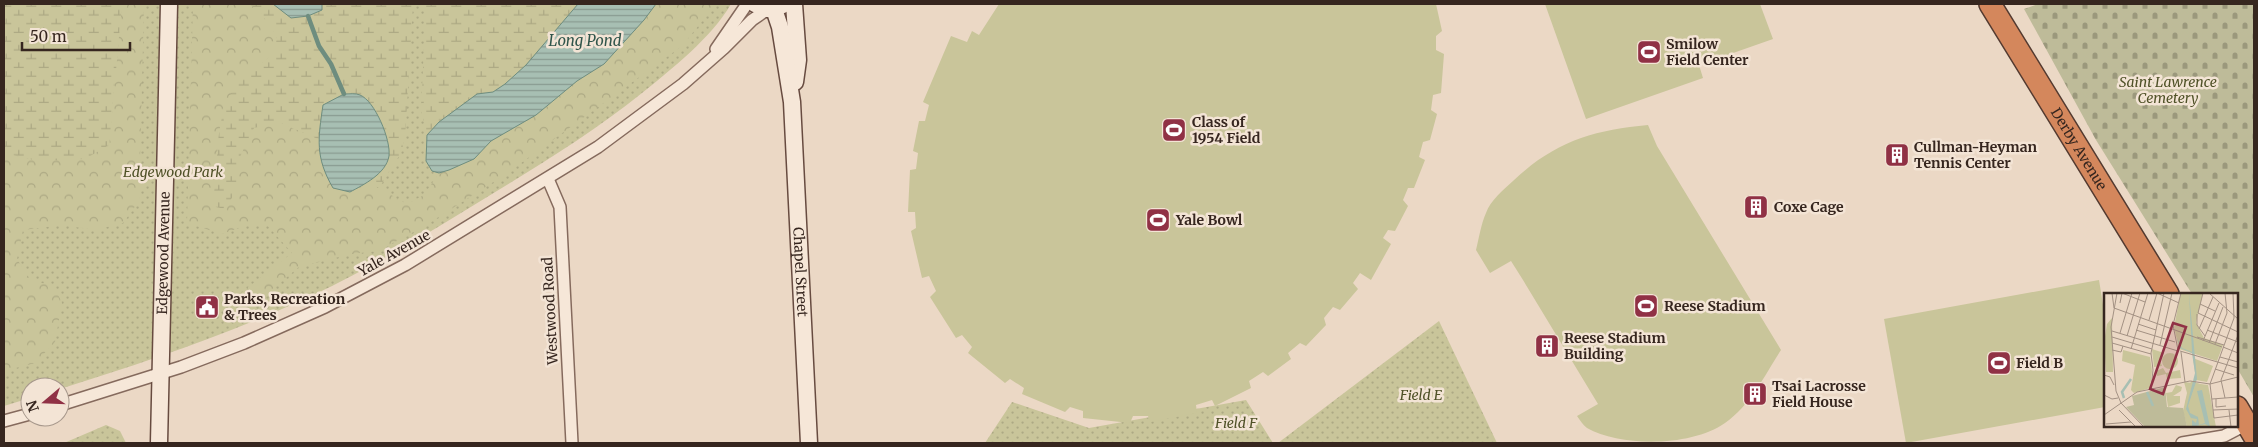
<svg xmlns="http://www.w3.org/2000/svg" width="2258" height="447" viewBox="0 0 2258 447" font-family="Merriweather,serif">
	<defs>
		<pattern id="grass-dots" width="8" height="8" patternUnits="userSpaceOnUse" patternTransform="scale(1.25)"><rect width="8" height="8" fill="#c9c59a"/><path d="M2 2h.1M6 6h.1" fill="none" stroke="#ada984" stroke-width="1.8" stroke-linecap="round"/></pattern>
		<pattern id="forest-crowns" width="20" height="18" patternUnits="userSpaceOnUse" patternTransform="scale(1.25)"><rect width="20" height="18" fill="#c9c59a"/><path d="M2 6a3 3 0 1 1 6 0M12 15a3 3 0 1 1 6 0" fill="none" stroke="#ada984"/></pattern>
		<pattern id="wetland-marsh" width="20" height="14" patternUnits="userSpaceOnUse" patternTransform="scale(1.25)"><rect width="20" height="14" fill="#c9c59a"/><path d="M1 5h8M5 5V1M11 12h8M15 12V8" fill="none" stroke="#ada984"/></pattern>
		<pattern id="cemetery-stones" width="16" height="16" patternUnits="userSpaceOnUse" patternTransform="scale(1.25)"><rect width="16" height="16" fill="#bebb99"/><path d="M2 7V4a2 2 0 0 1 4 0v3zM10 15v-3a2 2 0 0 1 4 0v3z" fill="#9b987c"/></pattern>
		<pattern id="water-rules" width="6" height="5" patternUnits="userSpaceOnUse" patternTransform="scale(1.25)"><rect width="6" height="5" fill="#a7bfb3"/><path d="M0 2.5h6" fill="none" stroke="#899b91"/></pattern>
	</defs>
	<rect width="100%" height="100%" fill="#ebd8c5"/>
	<g fill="url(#grass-dots)">
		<path d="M4,4H731C712,37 672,69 642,93C595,131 544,162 492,194C433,230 374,267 311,296C229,334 146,362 60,389V387H30V398L4,406Z"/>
		<polygon points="1439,321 1497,443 1278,443"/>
		<polygon points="1246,400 1273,443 985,443 1012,402 1089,428"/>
		<polygon points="106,425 120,431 126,443 64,443"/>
	</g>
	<g fill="url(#forest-crowns)">
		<polygon points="122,4 144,4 139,201 123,223 95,230 62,225 23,230 17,259 30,280 54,286 62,303 55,342 35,363 4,371 4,153 38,161 109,146"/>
		<polygon points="193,4 249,4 261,13 277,36 274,54 254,69 279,122 318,139 323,171 350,192 368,182 407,204 424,195 439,173 474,159 491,141 536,115 577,81 604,64 644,20 656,4 716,4 682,46 506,174 423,227 378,251 351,254 299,267 252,306 241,293 292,253 268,226 244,226 222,234 187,223"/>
	</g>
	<g fill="url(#wetland-marsh)">
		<polygon points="4,4 122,4 109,145 85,159 38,161 4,153"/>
		<path d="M249,4H273L274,6L321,10L322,4H413L405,138L401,153L379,188L368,182L382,169L323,105L318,139L279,122L254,128L238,161L236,191L225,209L216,207L213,200C220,162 212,115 238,84C248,72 261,63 274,54L277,36L261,13Z"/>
		<polygon points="426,4 578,4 526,65 505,84 493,92 477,94 439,122 427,135 421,110"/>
	</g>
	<polygon fill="url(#cemetery-stones)" points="2038,4 2254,4 2254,397 2237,368 2237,294 2192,294 2096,140 2024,9"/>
	<g fill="#c9c59a">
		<polygon points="999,4 1436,4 1442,31 1436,36 1436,50 1444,54 1441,93 1433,95 1431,110 1437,114 1430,140 1423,142 1419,157 1425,160 1414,188 1408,188 1403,200 1408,206 1395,231 1388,230 1383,238 1391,244 1371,280 1360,273 1353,283 1358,289 1340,310 1333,307 1324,318 1326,325 1306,346 1300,343 1288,353 1291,359 1268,376 1263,372 1249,381 1251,388 1215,406 1212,400 1196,405 1197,413 1150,422 1148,416 1133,416 1130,423 1083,418 1083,411 1070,407 1065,412 1022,394 1024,388 1010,379 1005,383 968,353 972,347 962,335 956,338 930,297 936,291 929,276 922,278 911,231 916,228 915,212 908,212 910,170 916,169 918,153 913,151 919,121 925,121 929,105 923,102 951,36 967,42 972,31 979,35"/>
		<polygon points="1545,4 1760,4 1773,39 1699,65 1703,78 1586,119"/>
		<path d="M1648,125L1657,146L1781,350C1765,375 1750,406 1725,423C1691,447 1621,447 1587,428C1583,425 1580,420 1577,416L1598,404L1523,280L1511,261L1490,273L1476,250C1479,238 1481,224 1486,213C1490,201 1504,189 1513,181C1554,142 1593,130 1648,125Z"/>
		<polygon points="2099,280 2105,317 2105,407 1906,443 1884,319"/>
	</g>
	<g fill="url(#water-rules)" stroke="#6e8d7f">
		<polygon points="273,4 322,4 322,10 308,16 291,18"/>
		<polygon points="578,4 656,4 644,20 604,64 577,81 536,115 491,141 474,159 449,170 439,173 432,171 426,161 427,135 439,122 477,94 493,92 505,84 526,65"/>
		<path d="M344,94C349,94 356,93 360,95C375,101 391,140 389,156C386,174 363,185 350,192L333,188C315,157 318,139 323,105Z"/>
	</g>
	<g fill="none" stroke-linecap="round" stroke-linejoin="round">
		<polyline stroke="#6e8d7f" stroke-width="4.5" points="308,16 319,46 331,64 344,94"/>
		<defs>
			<g id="street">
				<polyline points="716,49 747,4"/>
				<polyline points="548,179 560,207 572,443"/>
				<polyline points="60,405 181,367 244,343 325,307 405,265 598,147 683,84 724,48 752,20 768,9"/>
				<polyline points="4,421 30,414"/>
				<polyline points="2182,443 2224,436 2247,424"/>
			</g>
			<g id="secondary">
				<polyline points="755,4 768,9 783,5"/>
				<polyline points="794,4 798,60 795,82"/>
				<path id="s1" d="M774,9L780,27L792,102L809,443"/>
				<path id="s2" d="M159,443L169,4"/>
			</g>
			<g id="highway">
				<path id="s3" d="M1990,4L2168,294"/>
				<polyline points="2237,407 2254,436"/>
			</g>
		</defs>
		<use href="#street" stroke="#856a5d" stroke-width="14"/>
		<use href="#secondary" stroke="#674b40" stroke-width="19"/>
		<use href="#highway" stroke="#533a30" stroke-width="24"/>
		<use href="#street" stroke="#f6e7d8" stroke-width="11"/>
		<use href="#secondary" stroke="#f6e7d8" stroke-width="16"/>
		<use href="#highway" stroke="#d4875c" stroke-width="21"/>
	</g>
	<defs>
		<symbol id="stadium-square" viewBox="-11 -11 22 22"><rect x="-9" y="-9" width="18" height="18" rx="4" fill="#903145" stroke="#f3e4d5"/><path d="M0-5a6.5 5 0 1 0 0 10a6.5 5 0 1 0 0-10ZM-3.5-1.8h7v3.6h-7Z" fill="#fff"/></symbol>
		<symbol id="building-square" viewBox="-11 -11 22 22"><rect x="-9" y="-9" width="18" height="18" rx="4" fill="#903145" stroke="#f3e4d5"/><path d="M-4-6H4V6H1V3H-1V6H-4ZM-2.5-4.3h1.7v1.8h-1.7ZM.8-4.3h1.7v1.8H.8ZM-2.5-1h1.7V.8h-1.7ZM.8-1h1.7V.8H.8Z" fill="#fff"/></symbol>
		<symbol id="civic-square" viewBox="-11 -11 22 22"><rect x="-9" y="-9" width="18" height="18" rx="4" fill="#903145" stroke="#f3e4d5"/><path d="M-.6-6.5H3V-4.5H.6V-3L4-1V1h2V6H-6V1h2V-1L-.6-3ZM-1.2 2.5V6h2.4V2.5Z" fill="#fff"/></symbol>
	</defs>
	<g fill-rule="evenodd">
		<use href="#stadium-square" x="1635" y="38" width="28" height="28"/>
		<use href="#stadium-square" x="1160" y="116" width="28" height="28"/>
		<use href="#building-square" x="1883" y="141" width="28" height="28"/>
		<use href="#building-square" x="1742" y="193" width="28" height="28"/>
		<use href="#stadium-square" x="1144" y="206" width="28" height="28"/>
		<use href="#stadium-square" x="1632" y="292" width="28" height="28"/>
		<use href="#civic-square" x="193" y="293" width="28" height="28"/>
		<use href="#building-square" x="1533" y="332" width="28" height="28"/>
		<use href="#stadium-square" x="1985" y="349" width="28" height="28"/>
		<use href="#building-square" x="1741" y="380" width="28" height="28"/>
	</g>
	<g text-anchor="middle" stroke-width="5" stroke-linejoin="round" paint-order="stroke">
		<g font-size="14" font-weight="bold" fill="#36261f" stroke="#f3e4d5" text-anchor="start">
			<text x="1666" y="49">Smilow<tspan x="1666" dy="16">Field Center</tspan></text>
			<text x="1192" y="127">Class of<tspan x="1192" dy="16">1954 Field</tspan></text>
			<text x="1914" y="152">Cullman-Heyman<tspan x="1914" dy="16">Tennis Center</tspan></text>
			<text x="1774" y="212">Coxe Cage</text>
			<text x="1176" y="225">Yale Bowl</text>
			<text x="224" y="304">Parks, Recreation<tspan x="224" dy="16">&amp; Trees</tspan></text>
			<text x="1664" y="311">Reese Stadium</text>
			<text x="1564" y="343">Reese Stadium<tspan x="1564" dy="16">Building</tspan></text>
			<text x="2016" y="368">Field B</text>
			<text x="1772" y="391">Tsai Lacrosse<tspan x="1772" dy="16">Field House</tspan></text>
		</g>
		<g font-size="14" font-style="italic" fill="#4f5127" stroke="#f3e4d5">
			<text x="2168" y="87">Saint Lawrence<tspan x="2168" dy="16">Cemetery</tspan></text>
			<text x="173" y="177">Edgewood Park</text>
			<text x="1421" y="400">Field E</text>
			<text x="1236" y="428">Field F</text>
		</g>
		<g font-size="14" fill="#36261f" stroke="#f3e4d5">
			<text dy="5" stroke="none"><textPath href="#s3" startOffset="170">Derby Avenue</textPath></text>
			<text dy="5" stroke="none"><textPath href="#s2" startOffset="190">Edgewood Avenue</textPath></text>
			<text transform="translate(394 253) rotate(-29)" y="5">Yale Avenue</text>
			<text dy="5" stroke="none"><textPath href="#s1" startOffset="265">Chapel Street</textPath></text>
			<text transform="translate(550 311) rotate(-93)" y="5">Westwood Road</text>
		</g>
		<g font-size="15" font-style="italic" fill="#30554b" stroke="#f3e4d5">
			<text x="585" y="46">Long Pond</text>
		</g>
	</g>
	<g transform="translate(2104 293)">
		<rect width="134" height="134" fill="#ebd8c5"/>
		<path d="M77,0H99L92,30L100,45L119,52L113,68L75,56L70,34ZM48,56L60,60L56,68L58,73L50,74ZM19,57L46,64L48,78L46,95L30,100L27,97L31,72L18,68ZM80,89L104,92L112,134H83L79,118L83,100Z" fill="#c9c59a"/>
		<path d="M77,0H84V2L80,1L77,34L87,41L71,32ZM96,0L91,27L97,43H93L88,42L91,40L88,38V22ZM8,25L9,79H2L0,49L3,31Z" fill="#c9c59a"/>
		<path d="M84,2L87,35V40L76,36V25ZM89,65L109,73L103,89L92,87ZM87,88L99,92L101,112L106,114L109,134H106L97,97L95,102L101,129L95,132L94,124L86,121L84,114L90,89L86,96V105L82,111L84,121L93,127L87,134L81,117V110Z" fill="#c9c59a"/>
		<path d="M61,94L63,114L79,115L83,134H41L22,114L30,112L28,103Z" fill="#bebb99"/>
		<path d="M58 68a8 8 0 1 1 16 0a8 8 0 1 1-16 0ZM59,75L62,80L76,77L77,85L63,86L62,81L53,83L52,78ZM72,92L78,94L77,98L69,103H76V110L64,114L62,100L68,99Z" fill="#c9c59a"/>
		<path d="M85,0L93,86L84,113L86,120L94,124L95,132L101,130L93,98L98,97L106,134L101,131L88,134V127L92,130L93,126L87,125L82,116L91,80L88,60L76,55L73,45L78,55L88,59Z" fill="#a7bfb3"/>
		<path fill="none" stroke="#a7bfb3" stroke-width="2.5" d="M43,99L49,113M20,105L18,99L27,86"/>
		<path fill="none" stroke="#a39183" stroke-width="1" d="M8,0L10,15L118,54M13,0L7,34L12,98L17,110L40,134M53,0L75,10M105,0L134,26M129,0L130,25L106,91L134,84M16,10L18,0L41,9M96,11L111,18M94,20L134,39M94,20L99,0M93,21V32L101,43M45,27L53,0M34,31L52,37M95,36L109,4M32,37L71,49M103,37L134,49M8,38L74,58M16,40L28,0M23,43L36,0M8,44L48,56M93,44L120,52M99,48L115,10M8,50L47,61M105,50L119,14M111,51L123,20L121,0M56,52L68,0M119,54L134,60M27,56L44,0M8,57L17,59L19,53M74,57L69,32L77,0M76,58L134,75M77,59L81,89M116,64L134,69M111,76L130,82M0,82L6,84L10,92M47,96L49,77L47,60L60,0M0,102L8,106L14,105M121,105L117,87L134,42M108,106L134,104M112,106V114L122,113M15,117L32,134M109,117L134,116M125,117L127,134M0,122L33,99L86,88L106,91L110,125L134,122M2,131L27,129"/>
		<path fill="#903145" fill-opacity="0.15" stroke="#903145" stroke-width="2.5" d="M69,30L82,34L59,101L46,96Z"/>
		<rect width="134" height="134" fill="none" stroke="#36261f" stroke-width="2.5"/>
	</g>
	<rect width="2258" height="447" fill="none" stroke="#36261f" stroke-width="10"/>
	<g transform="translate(45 402) rotate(251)"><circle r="24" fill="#f3e4d5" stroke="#a7988c"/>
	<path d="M0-4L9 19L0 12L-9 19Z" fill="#903145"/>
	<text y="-8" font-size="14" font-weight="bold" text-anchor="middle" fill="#36261f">N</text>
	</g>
	<path d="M22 42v8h108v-8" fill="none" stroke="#36261f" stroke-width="2.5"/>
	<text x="30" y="42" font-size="15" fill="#36261f" stroke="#f3e4d5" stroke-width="4" paint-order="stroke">50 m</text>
</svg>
